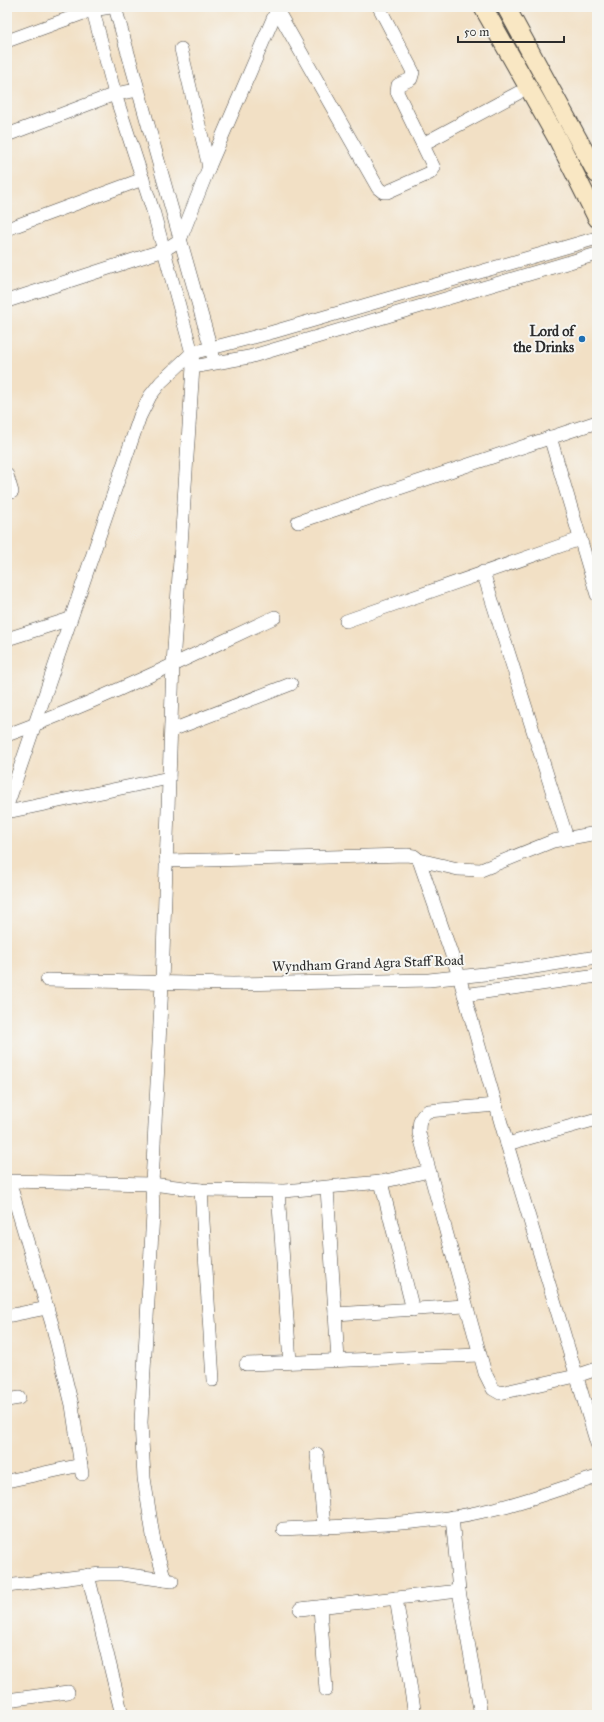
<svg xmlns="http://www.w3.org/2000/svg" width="604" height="1722" viewBox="0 0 604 1722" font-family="'IM FELL Great Primer',serif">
	<rect width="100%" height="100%" fill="#f6f6f2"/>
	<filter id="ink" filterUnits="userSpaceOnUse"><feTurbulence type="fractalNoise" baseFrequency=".025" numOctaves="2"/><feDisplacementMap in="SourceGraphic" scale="8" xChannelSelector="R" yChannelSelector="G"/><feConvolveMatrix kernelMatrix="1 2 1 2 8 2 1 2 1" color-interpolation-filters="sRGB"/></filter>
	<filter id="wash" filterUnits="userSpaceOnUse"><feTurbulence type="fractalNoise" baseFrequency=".012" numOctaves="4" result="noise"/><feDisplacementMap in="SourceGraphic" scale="16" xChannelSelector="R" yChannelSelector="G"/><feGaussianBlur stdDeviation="0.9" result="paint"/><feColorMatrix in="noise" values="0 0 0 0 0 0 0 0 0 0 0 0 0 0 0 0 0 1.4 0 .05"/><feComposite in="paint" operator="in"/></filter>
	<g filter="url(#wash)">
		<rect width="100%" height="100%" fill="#f2e0c5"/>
	</g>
	<g filter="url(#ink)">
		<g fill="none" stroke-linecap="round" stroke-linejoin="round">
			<defs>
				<g id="street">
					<polyline points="92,7 115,94 154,214 192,353 193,367 173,664 162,983 152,1184 153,1214 141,1422 144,1478 154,1542 165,1580"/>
					<polyline points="115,7 213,356"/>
					<polyline points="277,10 378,188 383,192 387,192 430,173 434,168 397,92 398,85 411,79 413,72 379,7"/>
					<polyline points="7,41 92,10 111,7"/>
					<polyline points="181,49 209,167"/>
					<polyline points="7,135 115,94 138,90"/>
					<polyline points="423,144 518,93"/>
					<polyline points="7,229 143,179"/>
					<polyline points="7,301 164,250 180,240 209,167 278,7"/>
					<polyline points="193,367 249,357 597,254"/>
					<polyline points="550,437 597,595"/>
					<polyline points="7,475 12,492"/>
					<polyline points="298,522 597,422"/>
					<polyline points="483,572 567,838"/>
					<polyline points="346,621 580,539"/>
					<polyline points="7,639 70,619"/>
					<polyline points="172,730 291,684"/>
					<path d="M7,735C98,702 187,658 275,617"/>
					<polyline points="7,806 140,416 150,396 161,382 192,353 273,332 597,238"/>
					<polyline points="7,812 169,778"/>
					<polyline points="419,860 458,869 481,870 553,841 597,833"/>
					<polyline points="166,861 407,855 414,856 419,860 459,976 507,1144 597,1444"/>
					<polyline points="47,980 233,984 429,980 503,972 597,957"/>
					<polyline points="464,995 597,976"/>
					<path d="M496,1105L428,1111C419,1117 419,1123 419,1133L485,1373L493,1389L500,1393L576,1376L597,1369"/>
					<polyline points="507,1144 597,1119"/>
					<polyline points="7,1181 152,1184 201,1190 284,1191 381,1182 429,1171"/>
					<polyline points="9,1181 52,1324 72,1405 82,1474"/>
					<polyline points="381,1182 413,1310"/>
					<polyline points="327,1188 338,1360"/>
					<polyline points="201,1190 213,1380"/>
					<polyline points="278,1191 290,1362"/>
					<polyline points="335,1314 465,1306"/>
					<polyline points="7,1316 47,1308"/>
					<polyline points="246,1364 479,1355"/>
					<polyline points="7,1400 19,1398"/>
					<polyline points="317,1454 324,1526"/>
					<polyline points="7,1481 81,1465"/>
					<polyline points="452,1517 459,1591 481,1715"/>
					<path d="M283,1529C351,1525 423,1526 489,1510C526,1502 561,1488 597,1477"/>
					<polyline points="88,1575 122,1715"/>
					<polyline points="7,1586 100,1574 122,1574 172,1581"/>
					<polyline points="396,1598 415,1715"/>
					<polyline points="320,1607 326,1690"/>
					<polyline points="300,1609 459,1591"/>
					<polyline points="7,1700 68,1692"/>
				</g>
				<g id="secondary">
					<polyline points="483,7 558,140 597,218"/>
					<polyline points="506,7 597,174"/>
				</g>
			</defs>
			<use href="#street" stroke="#494642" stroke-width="14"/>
			<use href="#secondary" stroke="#494642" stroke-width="20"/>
			<use href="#street" stroke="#fff" stroke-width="13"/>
			<use href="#secondary" stroke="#f9e7c3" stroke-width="18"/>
		</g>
	</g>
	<circle fill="#1f6fb2" stroke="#f6f6f2" stroke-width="1.5" cx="582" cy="339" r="4"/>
	<g text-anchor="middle" stroke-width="4" stroke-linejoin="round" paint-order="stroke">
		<g font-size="14" font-weight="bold" fill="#2b2b2b" stroke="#f6f6f2" text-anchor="end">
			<text x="574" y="336">Lord of<tspan x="574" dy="16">the Drinks</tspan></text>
		</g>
		<g font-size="14" fill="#2b2b2b" stroke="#f6f6f2">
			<text transform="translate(368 963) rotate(-2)" y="5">Wyndham Grand Agra Staff Road</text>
		</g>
	</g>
	<rect width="604" height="1722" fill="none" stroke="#f6f6f2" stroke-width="24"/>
	<path d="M458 36v6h106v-6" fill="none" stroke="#2b2b2b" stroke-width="2"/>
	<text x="464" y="36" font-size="12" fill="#2b2b2b" stroke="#f6f6f2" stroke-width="3" paint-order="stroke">50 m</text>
</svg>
